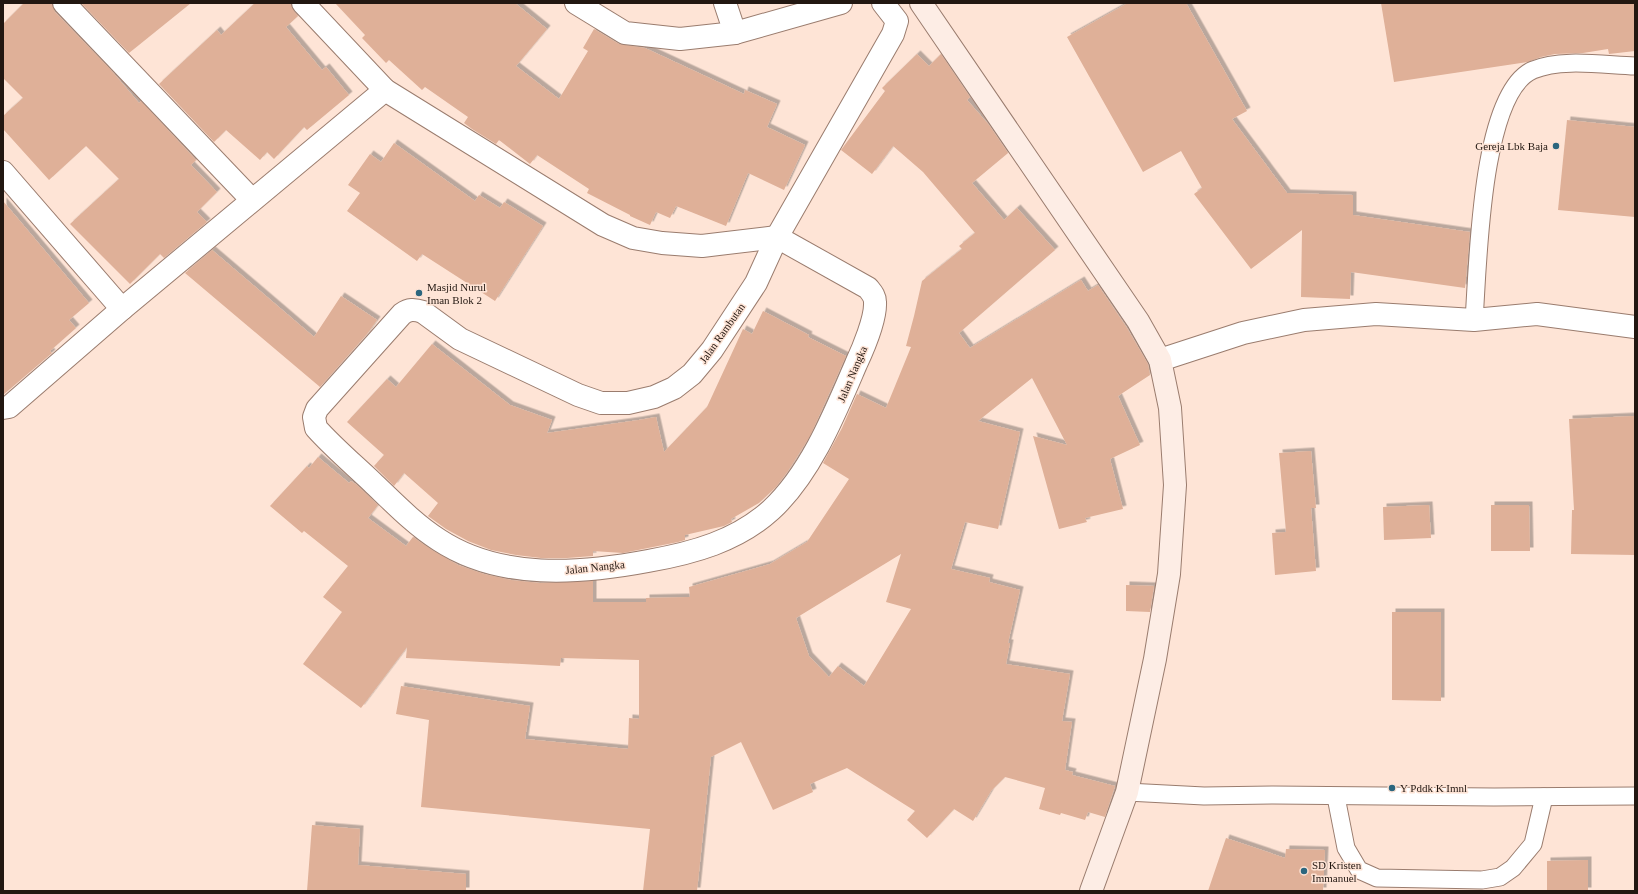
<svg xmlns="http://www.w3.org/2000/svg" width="1638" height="894" viewBox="0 0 1638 894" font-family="Georgia,serif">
	<defs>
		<filter id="shadow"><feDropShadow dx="3.5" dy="-3.5" stdDeviation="0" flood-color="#0004"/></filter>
	</defs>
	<rect width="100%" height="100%" fill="#fee4d6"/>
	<g fill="#dfb098" fill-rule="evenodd" filter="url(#shadow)">
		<polygon points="24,3 52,3 55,12 110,69 139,103 141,101 196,160 191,165 217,192 197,212 207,222 164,258 160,254 130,284 70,224 119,179 86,146 49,180 3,129 3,116 23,98 3,78 3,24"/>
		<polygon points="81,3 191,3 129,53"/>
		<polygon points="255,3 291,3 294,11 298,16 286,27 322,70 326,67 349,95 307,130 304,127 274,159 267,152 260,160 226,130 214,142 159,84 217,30 221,35"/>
		<polygon points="335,3 515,3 547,29 516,66 559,99 588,51 583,48 594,29 619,44 645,48 744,94 745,90 777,104 767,127 805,145 784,190 748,173 726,226 676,206 670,218 656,212 650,225 630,216 630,215 587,193 589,189 537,155 530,164 499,140 496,144 472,129 464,123 468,117 425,87 422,90 389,60 386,63 362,38 365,35"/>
		<polygon points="1128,3 1186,3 1247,111 1232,119 1287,193 1353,195 1353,215 1470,232 1465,288 1351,272 1350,299 1301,297 1302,230 1251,269 1194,194 1202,188 1181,151 1143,172 1067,37"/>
		<polygon points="1381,3 1635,3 1635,51 1609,54 1608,49 1583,53 1555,54 1541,57 1528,62 1394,82"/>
		<path d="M917,54L929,66L941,54L970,97L967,100L989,125L1008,153L972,183L1004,220L1017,208L1055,250L959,333L970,348L1081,280L1088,291L1098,285L1127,328L1148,364L1150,375L1118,396L1140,445L1110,459L1123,509L1085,518L1087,522L1059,529L1033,436L1067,445L1032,378L978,421L1020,432L998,529L965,522L951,569L990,578L989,582L1020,590L1008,643H1010L1006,664L1070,674L1062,721L1072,722L1065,770L1073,772L1072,775L1115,786L1105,817L1088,812L1085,820L1061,813L1060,815L1039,809L1045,788L1005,777L991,791L973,821L954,809L927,838L907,820L915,811L847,768L810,784L813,792L773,810L741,742L711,757L697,891H643L650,829L421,807L429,720L396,714L401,686L530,706L525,739L628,749L629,718L639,719V660L561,658L560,666L406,658L407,647L361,708L303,664L342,612L323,597L348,566L304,531L302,533L270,506L307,466L309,468L318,457L349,483L351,481L357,485L378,505L368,518L406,546L413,537L432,550L458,565L484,574L511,580L540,583L593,581V602H646V598L690,597L689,587L770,564L807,542L849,479L823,463L842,428L857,394L886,408L911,347L906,346L914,316L922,281L962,249L959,246L975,233L923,172L893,146L872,174L841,150L885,91L882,88ZM901,554L886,602L911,609L864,686L838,666L829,677L809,656L796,618Z"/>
		<polygon points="1567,120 1635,127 1635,217 1558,210"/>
		<polygon points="394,143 475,201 479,195 500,208 504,202 543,226 495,301 422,254 417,261 347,211 360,193 348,185 370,154 381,162"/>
		<polygon points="3,201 89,303 69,320 76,328 50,351 52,353 3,395"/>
		<polygon points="212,250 314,337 341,296 377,320 367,334 320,387 185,273"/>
		<polygon points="763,311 809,335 808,337 846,356 810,436 788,471 776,487 759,503 731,519 732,522 724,526 685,535 685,540 678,542 623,553 593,551 593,556 567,558 541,558 516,555 491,550 468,541 446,529 428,516 438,503 404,473 394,486 374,466 384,455 347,422 387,379 396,387 432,344 510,405 552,420 547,433 639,420 656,417 664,452 707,407 743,329 752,334"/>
		<polygon points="1635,416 1635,555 1571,554 1572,510 1574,510 1569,419"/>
		<polygon points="1311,451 1316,508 1311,508 1316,571 1275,575 1272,533 1286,532 1279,453"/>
		<polygon points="1429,505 1431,538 1384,540 1383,507"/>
		<polygon points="1491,505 1529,505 1530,551 1491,551"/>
		<polygon points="1126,585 1154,586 1150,612 1126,611"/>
		<polygon points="1392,612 1441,612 1441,701 1392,700"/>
		<polygon points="312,825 360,829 358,865 466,874 466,891 307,891"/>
		<polygon points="1226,838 1285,858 1286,849 1325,850 1323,891 1208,891"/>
		<polygon points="1588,860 1588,891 1547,891 1547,861"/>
	</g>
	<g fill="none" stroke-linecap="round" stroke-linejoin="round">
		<defs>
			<g id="lane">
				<path d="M1474,320C1478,268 1480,93 1533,70C1561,58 1604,65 1635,66"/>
				<polyline points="1127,792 1204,796 1273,795 1494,797 1635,796"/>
				<polyline points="1336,797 1346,848 1359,870 1377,878 1482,880 1500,877 1513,868 1533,844 1544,797"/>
			</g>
			<g id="street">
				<polyline points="64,3 252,200"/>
				<polyline points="303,3 385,90 603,225 633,238 662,243 702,246 777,237"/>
				<polyline points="576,3 625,33 680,39 735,33 841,3"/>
				<polyline points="725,3 735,33"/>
				<polyline points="3,172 122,309"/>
				<path d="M777,237L868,288C872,293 875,296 875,302C876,318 863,349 856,364C835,413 811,473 771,510C737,541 693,553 648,561C579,574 500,580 439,540C414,524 393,502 372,482C353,464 333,447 316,428L314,417L317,409L402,314C409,309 414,309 423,312L460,339L578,395L601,403H628L654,397L674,388L692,374L712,350L756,283L777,237L893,34L897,21L883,3"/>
				<polyline points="1160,360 1243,333 1304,320 1376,314 1474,320 1537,314 1635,327"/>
				<polyline points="3,408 9,407 122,309 385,90"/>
			</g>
			<polyline id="secondary" points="921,3 1138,321 1160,360 1170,408 1175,485 1169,574 1155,659 1127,792 1091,891"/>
		</defs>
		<use href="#lane" stroke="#9a7c6e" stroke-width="19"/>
		<use href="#street" stroke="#9a7c6e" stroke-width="24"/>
		<use href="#secondary" stroke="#9a7c6e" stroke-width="24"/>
		<use href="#lane" stroke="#fff" stroke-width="17"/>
		<use href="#street" stroke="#fff" stroke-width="22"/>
		<use href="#secondary" stroke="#fdede5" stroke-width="22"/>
	</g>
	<g fill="#2b667e" stroke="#fee4d6" stroke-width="1.5">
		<circle cx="1556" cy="146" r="4"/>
		<circle cx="419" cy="293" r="4"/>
		<circle cx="1392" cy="788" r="4"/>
		<circle cx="1304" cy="871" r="4"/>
	</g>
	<g text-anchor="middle" stroke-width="3" stroke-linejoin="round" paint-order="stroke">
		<g font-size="11" fill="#221711" stroke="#fee4d6" text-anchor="start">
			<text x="1548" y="150" text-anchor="end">Gereja Lbk Baja</text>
			<text x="427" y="291">Masjid Nurul<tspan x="427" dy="13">Iman Blok 2</tspan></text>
			<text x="1400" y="792">Y Pddk K Imnl</text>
			<text x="1312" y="869">SD Kristen<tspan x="1312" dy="13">Immanuel</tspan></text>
		</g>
		<g font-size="11" fill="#221711" stroke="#fee4d6">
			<text transform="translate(722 333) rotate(-55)" y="4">Jalan Rambutan</text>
			<text transform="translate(852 374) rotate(-67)" y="4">Jalan Nangka</text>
			<text transform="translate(595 567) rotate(-6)" y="4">Jalan Nangka</text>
		</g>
	</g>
	<rect width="1638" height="894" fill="none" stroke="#221711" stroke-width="8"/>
</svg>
